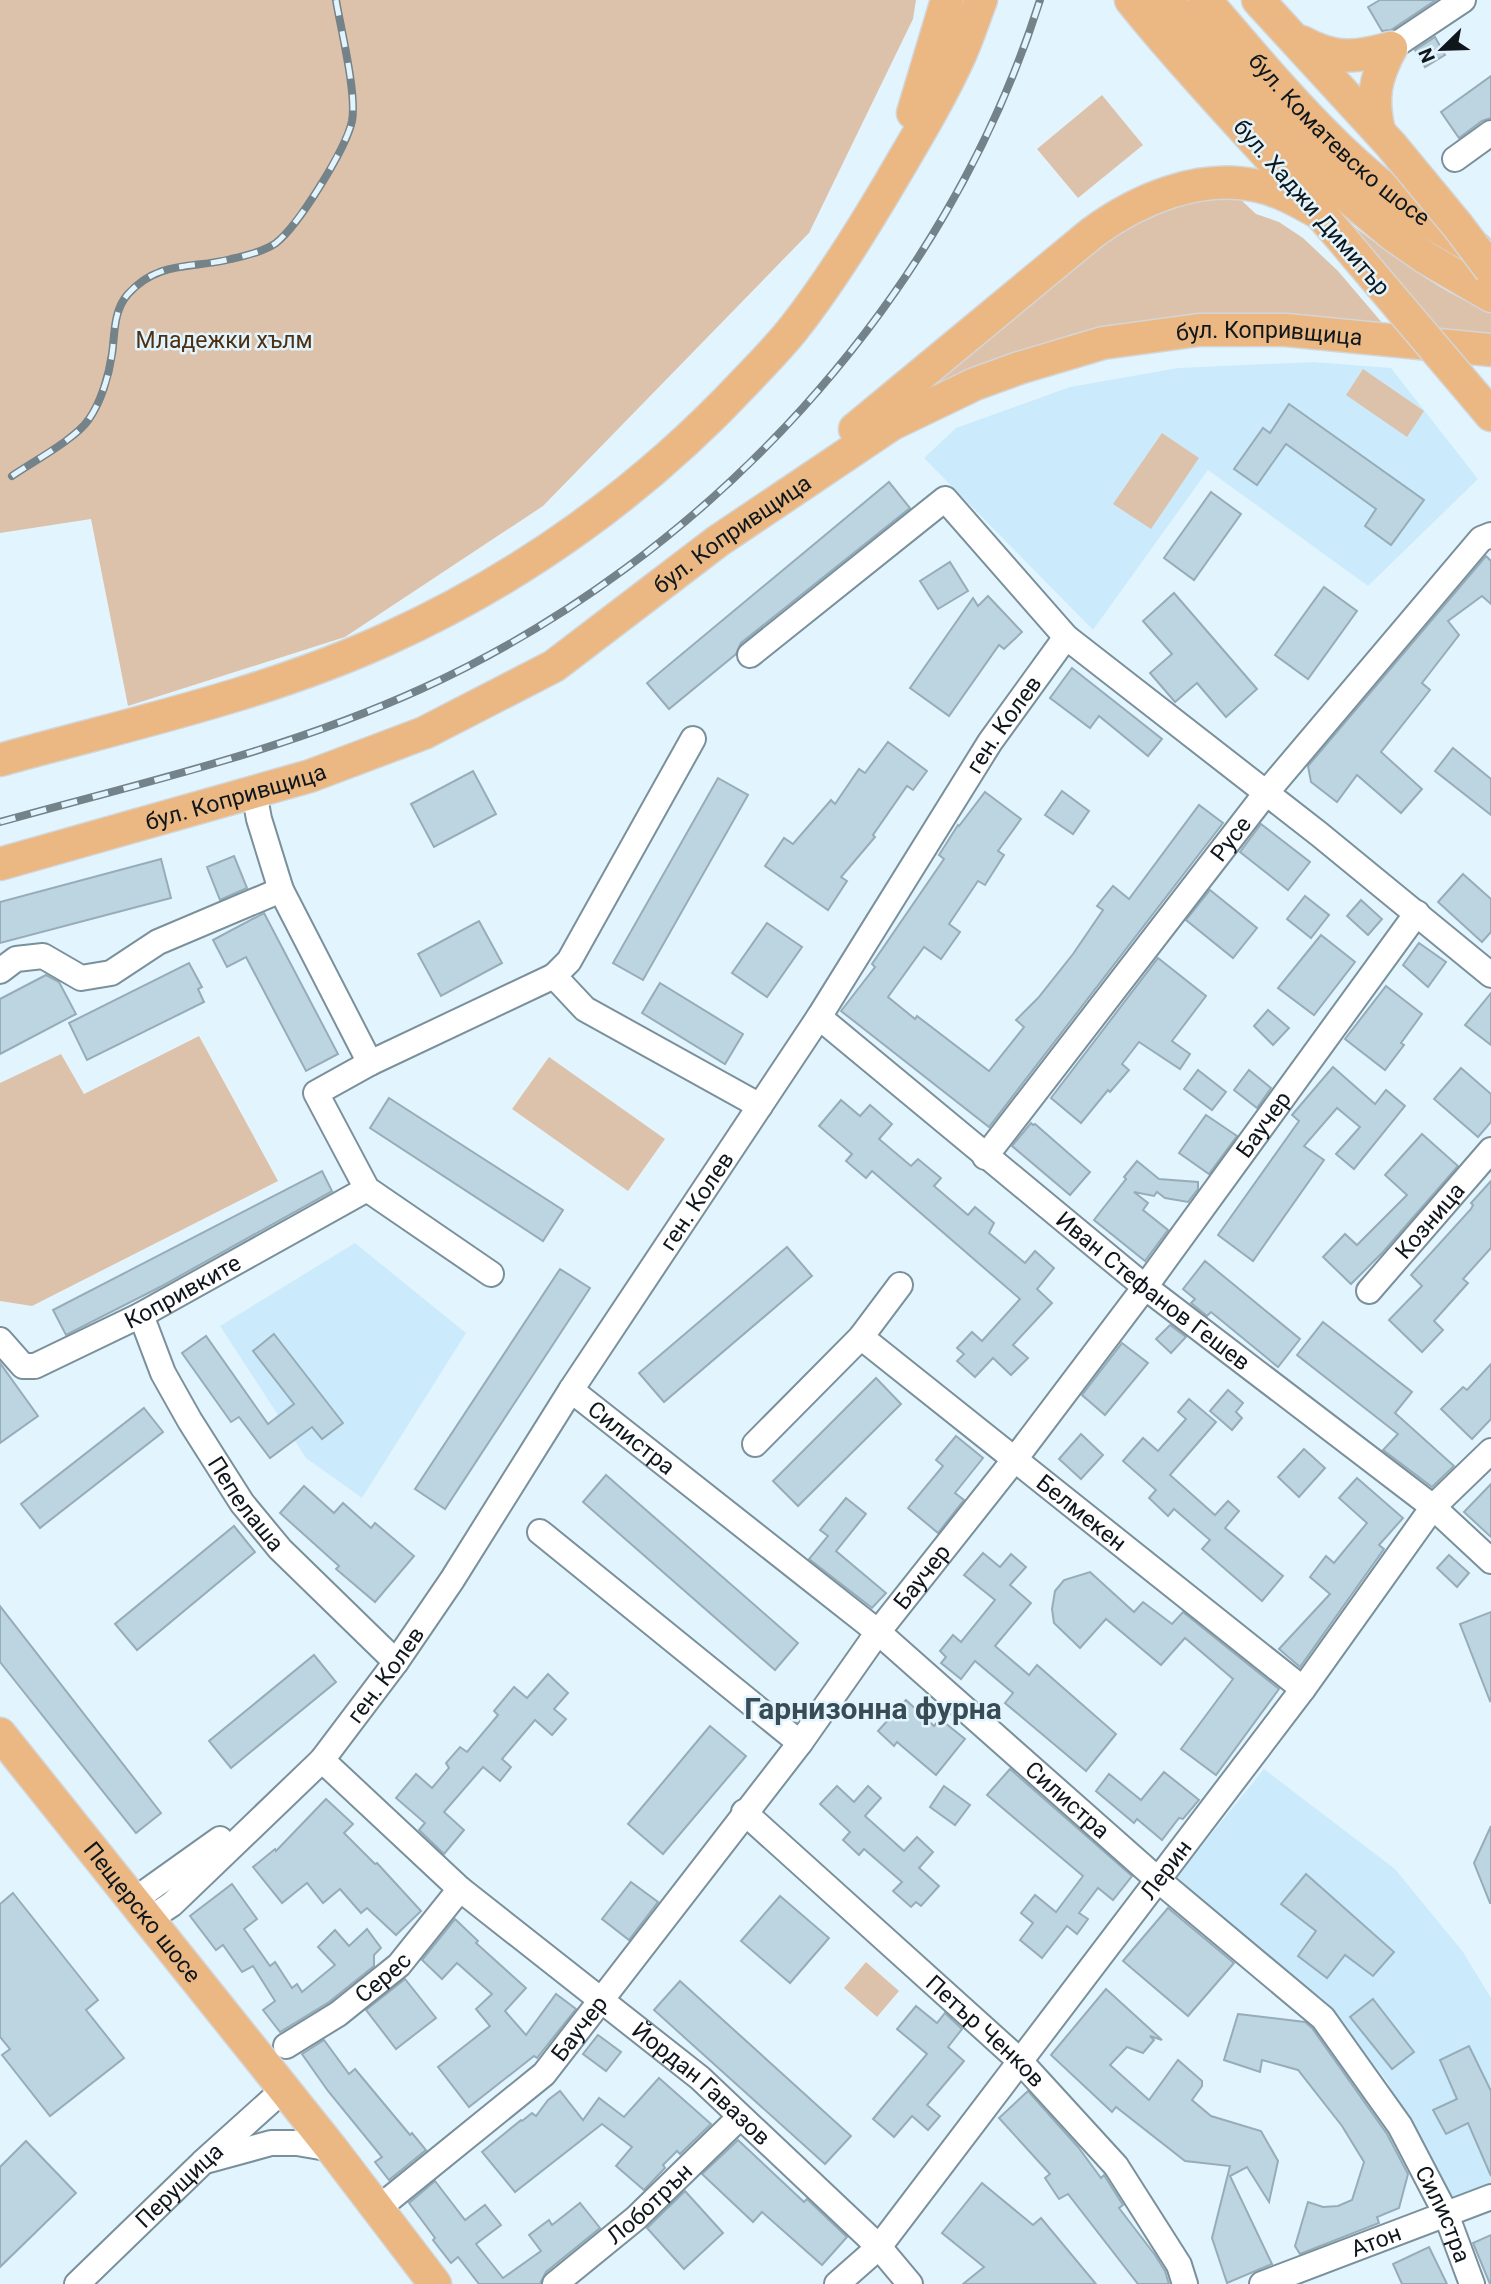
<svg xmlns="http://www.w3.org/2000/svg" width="1491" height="2284" viewBox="0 0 1491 2284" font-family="Roboto,sans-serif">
	<rect width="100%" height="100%" fill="#e2f5ff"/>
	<g fill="#cbebfc">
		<polygon points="1313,362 1391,368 1478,479 1368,586 1208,470 1093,630 924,458 956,428 1070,387 1178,368"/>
		<polygon points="355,1243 466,1333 362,1498 306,1458 220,1326"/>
		<polygon points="1264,1769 1395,1869 1463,1952 1491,1998 1491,2188 1450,2204 1388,2083 1327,2003 1178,1883 1178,1875"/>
	</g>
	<g fill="#ddc2ab">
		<polygon points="0,0 916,0 913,19 809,233 543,506 345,637 128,706 91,519 0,533"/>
		<polygon points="1102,95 1143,145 1078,198 1037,149"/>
		<polygon points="1205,197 1239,198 1256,214 1279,222 1303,238 1338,271 1384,325 1303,315 1225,313 1137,322 1072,334 916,396 1125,227 1164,207"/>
		<path d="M1333,210C1385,251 1430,286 1491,313V336L1435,329Z"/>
		<polygon points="1363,369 1424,411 1407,437 1346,395"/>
		<polygon points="1162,433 1199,458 1151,529 1113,504"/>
		<polygon points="199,1036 278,1181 32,1306 0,1301 0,1083 61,1054 84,1094"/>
		<polygon points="549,1057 665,1139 628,1191 512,1109"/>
		<polygon points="866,1962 899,1991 877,2017 844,1988"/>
	</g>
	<g fill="#bdd4e1" stroke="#96adb9" stroke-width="2">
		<polygon points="1380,0 1436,0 1391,30 1382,31 1368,7"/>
		<polygon points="1435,37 1445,55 1425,67 1415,50"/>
		<polygon points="1491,76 1491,118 1482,121 1459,138 1441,112"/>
		<polygon points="1289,404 1424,500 1391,545 1365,526 1376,509 1286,444 1257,485 1234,469 1263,428 1270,433"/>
		<polygon points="889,482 910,508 741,643 736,654 669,709 647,683"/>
		<polygon points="1211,492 1241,514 1194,580 1164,558"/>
		<polygon points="1486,556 1491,561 1491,604 1482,596 1448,621 1459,635 1422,683 1430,690 1381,752 1422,789 1401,813 1357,775 1337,802 1311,782 1308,766"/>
		<polygon points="950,562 968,591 938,609 920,581"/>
		<polygon points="1324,587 1357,611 1308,679 1275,655"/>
		<polygon points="1174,593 1257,689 1226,717 1197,683 1175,702 1150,673 1172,654 1143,621"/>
		<polygon points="988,596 1022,632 1004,649 999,645 949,716 910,688 973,598 978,606"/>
		<polygon points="1072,668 1162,739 1148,756 1099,716 1090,728 1050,698"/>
		<polygon points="888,742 927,771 913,790 907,786 873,835 875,837 841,877 847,881 828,910 765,866 784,838 793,844 831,800 835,804 859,769 865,773"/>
		<polygon points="1453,748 1491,779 1491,815 1435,771"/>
		<polygon points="473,771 496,814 434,847 411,804"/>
		<polygon points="718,778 748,795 643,980 613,963"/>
		<polygon points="1062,791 1089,811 1073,834 1045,815"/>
		<polygon points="985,792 1021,819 998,851 1004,855 985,885 978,881 949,924 960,932 941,959 924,947 888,997 915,1019 917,1016 989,1071 1024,1027 1016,1020 1038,998 1073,954 1103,910 1097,906 1113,886 1129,899 1199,805 1223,823 989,1127 841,1011 875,967 872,964 944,859 939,855 958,825 959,826"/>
		<polygon points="1261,824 1310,862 1288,890 1240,852"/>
		<polygon points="234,856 247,888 220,900 207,867"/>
		<polygon points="161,859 171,898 0,943 0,902"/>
		<polygon points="1463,874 1491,899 1491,932 1482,942 1438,902"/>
		<polygon points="1210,890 1257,928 1233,958 1186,920"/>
		<polygon points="1305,896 1329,915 1311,938 1287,919"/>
		<polygon points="1361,900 1382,919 1368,935 1347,916"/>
		<polygon points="264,913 338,1054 306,1071 246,957 227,967 213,940"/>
		<polygon points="479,921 502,963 441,996 418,954"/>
		<polygon points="767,923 802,947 767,997 732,973"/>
		<polygon points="1321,935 1355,962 1314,1015 1278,988"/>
		<polygon points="1419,943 1446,962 1428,987 1403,965"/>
		<polygon points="1158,958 1206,996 1172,1041 1190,1054 1180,1069 1139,1042 1122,1064 1129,1070 1110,1092 1108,1090 1081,1123 1051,1098"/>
		<polygon points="189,963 202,987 198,989 204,1002 87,1060 69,1023"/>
		<polygon points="46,975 59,982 76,1014 0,1054 0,999"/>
		<polygon points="660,983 743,1034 725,1064 642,1013"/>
		<polygon points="1386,986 1422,1014 1401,1043 1404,1045 1385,1070 1345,1039"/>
		<polygon points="1491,993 1491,1045 1465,1025"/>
		<polygon points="1268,1010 1289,1028 1273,1045 1254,1026"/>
		<polygon points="1333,1067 1375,1104 1386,1090 1405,1106 1354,1169 1336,1154 1360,1127 1337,1108 1304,1146 1324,1160 1253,1261 1218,1235 1299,1121 1292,1115"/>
		<polygon points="1461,1068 1491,1094 1491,1122 1478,1137 1434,1099"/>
		<polygon points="1198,1070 1226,1092 1212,1110 1184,1089"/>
		<polygon points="1249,1070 1271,1088 1257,1108 1234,1090"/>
		<polygon points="389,1098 563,1210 543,1241 370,1128"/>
		<polygon points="841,1100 860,1116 870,1105 892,1124 879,1139 911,1166 918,1159 941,1178 934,1186 968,1215 975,1207 994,1223 989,1233 1025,1263 1035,1251 1054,1268 1037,1289 1052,1303 1013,1345 1028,1358 1011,1375 993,1358 975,1377 957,1361 964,1354 957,1348 972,1332 982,1341 1020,1299 872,1171 866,1178 846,1161 852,1154 819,1126"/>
		<polygon points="1206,1115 1237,1136 1209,1174 1179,1153"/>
		<polygon points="1031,1123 1033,1125 1035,1124 1090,1172 1070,1195 1012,1146"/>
		<polygon points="1422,1134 1458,1166 1383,1252 1351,1284 1323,1257 1345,1234 1357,1245 1407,1195 1385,1175"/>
		<polygon points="1137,1161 1159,1179 1198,1182 1198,1189 1188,1202 1165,1198 1157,1192 1154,1196 1134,1192 1148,1203 1143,1210 1168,1230 1145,1261 1094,1220 1126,1179 1124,1177"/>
		<polygon points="322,1171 332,1191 160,1287 66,1335 53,1310"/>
		<polygon points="1491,1181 1491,1248 1463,1279 1468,1283 1434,1321 1443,1330 1422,1352 1389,1320 1422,1286 1411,1275 1471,1209 1473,1205 1471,1203"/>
		<polygon points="787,1247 812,1276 664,1402 639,1373"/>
		<polygon points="1205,1261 1300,1339 1278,1367 1211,1312 1207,1316 1191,1303 1195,1299 1183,1289"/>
		<polygon points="560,1269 590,1288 445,1509 415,1489"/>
		<polygon points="1323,1322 1412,1392 1395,1413 1454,1466 1432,1487 1383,1450 1398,1434 1297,1355"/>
		<polygon points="1170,1325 1186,1337 1171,1353 1156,1339"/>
		<polygon points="274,1334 343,1423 322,1439 312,1427 270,1458 239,1417 231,1422 182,1353 206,1336 268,1424 294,1404 253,1351"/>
		<polygon points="1122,1343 1148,1363 1105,1415 1082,1395"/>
		<polygon points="0,1363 38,1416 0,1443"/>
		<polygon points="1491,1364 1491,1419 1472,1439 1441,1409 1463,1387 1467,1390"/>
		<polygon points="876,1378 901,1404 798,1506 773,1481"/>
		<polygon points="1228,1390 1243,1403 1236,1412 1242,1418 1232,1430 1210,1411"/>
		<polygon points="1189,1399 1216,1422 1170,1475 1215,1515 1228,1501 1239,1511 1225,1528 1283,1576 1262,1601 1202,1549 1210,1540 1174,1509 1168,1516 1149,1498 1156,1490 1123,1461 1143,1438 1158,1451 1186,1419 1178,1412"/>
		<polygon points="144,1408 163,1432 40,1528 21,1504"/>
		<polygon points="1081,1434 1103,1455 1081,1479 1059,1459"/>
		<polygon points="956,1436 983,1458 955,1493 964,1500 938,1533 908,1508 943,1466 936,1460"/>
		<polygon points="1304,1449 1325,1468 1299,1497 1278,1477"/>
		<polygon points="606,1475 798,1643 775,1670 583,1502"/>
		<polygon points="1357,1478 1403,1518 1379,1545 1384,1549 1300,1667 1279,1649 1330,1594 1310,1577 1326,1556 1334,1563 1367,1523 1339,1498"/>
		<polygon points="1491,1484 1491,1537 1464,1512"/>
		<polygon points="304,1486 334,1513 343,1503 371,1528 375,1523 414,1556 375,1602 336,1569 339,1566 280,1513"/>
		<polygon points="846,1498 866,1514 836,1551 886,1593 872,1608 809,1559 828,1536 820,1530"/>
		<polygon points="234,1526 255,1552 137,1650 115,1624"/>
		<polygon points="983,1553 1000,1567 1011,1554 1026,1567 1010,1585 1031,1603 995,1646 1029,1675 1037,1665 1116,1734 1086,1771 1005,1703 1013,1693 975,1661 961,1679 941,1663 946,1657 940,1651 953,1635 961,1642 995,1600 964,1575"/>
		<polygon points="1449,1555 1469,1573 1457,1587 1437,1568"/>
		<polygon points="1090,1572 1134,1612 1143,1602 1172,1624 1183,1612 1279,1689 1216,1775 1181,1749 1233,1679 1185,1638 1161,1665 1106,1619 1080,1648 1054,1623 1052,1609 1055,1591 1064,1580"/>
		<polygon points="0,1606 161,1813 136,1833 0,1662"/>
		<polygon points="1491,1612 1491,1700 1490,1701 1460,1624"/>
		<polygon points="314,1655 336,1682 231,1768 209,1741"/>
		<polygon points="548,1674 568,1693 554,1709 566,1719 552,1735 535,1720 502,1759 511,1767 500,1781 483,1767 444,1812 464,1830 444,1854 419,1830 425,1823 396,1798 416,1774 432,1788 449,1768 446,1763 460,1747 467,1752 498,1715 494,1711 514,1687 527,1698"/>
		<polygon points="906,1700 934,1726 940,1719 965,1739 936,1775 897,1742 894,1746 878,1731"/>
		<polygon points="710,1726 746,1756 663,1854 628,1824"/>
		<polygon points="1010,1769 1132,1876 1113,1900 1098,1888 1079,1913 1088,1919 1077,1934 1067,1926 1042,1958 1020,1940 1033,1923 1021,1913 1035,1895 1056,1912 1083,1876 987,1795"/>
		<polygon points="1164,1772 1199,1800 1183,1819 1179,1818 1162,1840 1137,1819 1134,1823 1096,1791 1109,1774 1141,1800"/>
		<polygon points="837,1786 854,1802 868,1786 881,1798 865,1816 904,1851 917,1837 933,1852 919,1868 939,1886 921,1906 916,1902 911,1907 893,1891 902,1882 864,1849 859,1855 843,1840 850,1832 820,1804"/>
		<polygon points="944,1786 970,1805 955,1825 930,1807"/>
		<polygon points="326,1799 353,1824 344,1833 375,1864 377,1863 421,1911 396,1935 367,1908 361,1913 340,1889 323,1903 307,1883 282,1903 253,1867 275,1849 276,1851"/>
		<polygon points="1491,1826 1491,1903 1490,1903 1474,1863"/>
		<polygon points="1306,1874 1394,1952 1373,1976 1345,1955 1327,1978 1298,1956 1316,1931 1281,1904"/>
		<polygon points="631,1882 658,1902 629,1940 602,1919"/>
		<polygon points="232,1884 257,1919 244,1929 270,1966 275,1962 292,1988 297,1984 302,1992 335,1965 318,1947 335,1930 349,1946 367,1929 381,1948 374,1955 374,1966 329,2002 280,2032 263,2010 275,2001 253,1966 242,1972 223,1945 216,1950 190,1916"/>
		<polygon points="13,1893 98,2000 86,2010 124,2058 50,2116 2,2055 10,2049 0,2037 0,1904"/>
		<polygon points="780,1896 829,1938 790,1983 741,1941"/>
		<polygon points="1168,1908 1234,1963 1188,2016 1123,1961"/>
		<polygon points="455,1919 478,1941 476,1943 526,1988 505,2011 526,2035 556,1994 576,2009 537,2058 534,2056 469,2107 438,2067 490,2026 476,2009 492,1994 457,1963 442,1979 422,1960"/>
		<polygon points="405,1979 436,2018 396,2049 366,2010"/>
		<polygon points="680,1981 851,2136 825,2164 654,2010"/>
		<polygon points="1106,1989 1162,2040 1150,2036 1154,2040 1143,2053 1127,2047 1110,2065 1149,2100 1178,2060 1202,2081 1202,2086 1192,2100 1211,2116 1261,2131 1278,2161 1269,2202 1247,2167 1230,2176 1272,2264 1227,2283 1212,2238 1230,2166 1185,2161 1116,2107 1112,2112 1051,2055"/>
		<polygon points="1373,1999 1414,2052 1392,2069 1350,2017"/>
		<polygon points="916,2006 937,2023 945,2013 962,2029 948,2047 964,2061 927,2105 940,2116 928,2130 912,2116 894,2137 873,2119 927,2054 897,2029"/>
		<polygon points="1238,2014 1305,2022 1312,2028 1387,2134 1408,2174 1399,2208 1377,2217 1379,2223 1300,2254 1295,2246 1308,2202 1323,2207 1338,2206 1352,2200 1364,2162 1342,2126 1298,2070 1262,2060 1260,2072 1224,2060"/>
		<polygon points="598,2035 621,2052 606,2071 583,2054"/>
		<polygon points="324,2040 349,2074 355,2069 410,2135 412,2133 426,2150 389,2180 375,2162 382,2157 328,2091 302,2054"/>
		<polygon points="1469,2046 1491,2091 1491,2176 1468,2123 1446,2134 1433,2110 1457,2099 1440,2060"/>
		<polygon points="659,2078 711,2124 680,2154 677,2151 663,2165 665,2168 644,2190 616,2166 632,2147 602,2124 515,2192 482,2152 521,2120 522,2121 532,2113 536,2116 548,2100 560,2091 583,2120 599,2098 624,2117"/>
		<polygon points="1028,2091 1078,2147 1101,2178 1104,2175 1123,2205 1119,2208 1155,2255 1165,2271 1169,2284 1138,2284 1068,2194 1059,2199 1045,2178 1050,2174 999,2118"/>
		<polygon points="738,2140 804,2202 807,2199 847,2237 822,2265 762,2212 753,2222 702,2174"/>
		<polygon points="26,2141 76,2193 0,2267 0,2167"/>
		<polygon points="435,2181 465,2220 485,2205 501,2225 476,2244 503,2278 541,2251 529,2235 549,2220 552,2225 580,2203 600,2228 546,2272 540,2284 479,2284 458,2257 451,2263 433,2240 435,2238 409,2203"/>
		<polygon points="982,2183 1033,2225 1041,2218 1096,2284 963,2284 984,2267 942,2233"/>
		<polygon points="685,2191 723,2233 684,2269 647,2228"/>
		<polygon points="1491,2235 1491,2284 1490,2284 1473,2243"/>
		<polygon points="1429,2247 1447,2284 1402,2284 1393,2264"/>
	</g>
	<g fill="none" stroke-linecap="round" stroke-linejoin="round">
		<defs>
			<g id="minor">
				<polyline points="1391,48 1463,0"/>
				<polyline points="1455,159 1491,133"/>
				<polyline points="750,655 945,499 1066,637 1319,834 1491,975"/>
				<polyline points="693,739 569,961 554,976 585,1009 760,1106"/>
				<polyline points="254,792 259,819 281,890 370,1063"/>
				<polyline points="0,971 16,959 43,956 81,978 111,973 158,942 281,890"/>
				<path id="s1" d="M819,1017L1145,1287L1433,1507L1491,1561"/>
				<path id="s2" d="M985,1157L1266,793L1481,539L1491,535"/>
				<polyline points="491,1274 367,1189 316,1093 370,1063 554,976"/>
				<path id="s3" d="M1369,1291L1491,1150"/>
				<path id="s4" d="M141,1315L163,1373L190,1421L242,1503L280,1549L396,1662"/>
				<path id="s5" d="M861,1337L1303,1689"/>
				<path id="s6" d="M0,1340L23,1366H35L141,1315L367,1189"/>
				<path id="s7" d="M571,1390L878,1632L1157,1879L1323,2018L1400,2126L1446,2214L1472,2284"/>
				<polyline points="755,1444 861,1337 900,1285"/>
				<polyline points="540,1532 800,1743"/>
				<path id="s8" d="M322,1760L460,1889L700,2078L879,2247L910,2284"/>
				<path id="s9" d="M744,1812L1020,2061L1116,2166L1179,2265L1185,2284"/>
				<polyline points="133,1901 220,1839"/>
				<path id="s10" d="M148,1920L172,1904L322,1760L396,1662L452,1580L571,1390L819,1017L990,742L1066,637"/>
				<path id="s11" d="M286,2046L338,2014L399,1965L460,1889"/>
				<polyline points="209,2160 271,2143 297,2143 332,2149"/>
				<path id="s12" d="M386,2202L544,2074L800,1743L878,1632L1015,1459L1145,1287L1417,913"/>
				<path id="s13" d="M77,2284L202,2163L284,2089"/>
				<path id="s14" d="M555,2284L636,2218L740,2117"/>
				<path id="s15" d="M837,2284L879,2247L1303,1689L1433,1507L1491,1451"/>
				<path id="s16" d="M1262,2284L1491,2197"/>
			</g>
			<g id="major">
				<path d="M1131,0C1202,89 1285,169 1357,257"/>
				<polyline points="1166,0 1331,183 1393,235 1426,258 1491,296"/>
				<path id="s17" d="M1205,0C1285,93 1365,193 1477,249"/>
				<polyline points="1258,0 1391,145"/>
				<path d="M1302,42C1334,60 1356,58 1391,48"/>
				<polyline points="913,113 947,0"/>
				<path d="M1379,131C1371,98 1375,78 1391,48"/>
				<polyline points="1475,396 1491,415"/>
				<path d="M855,429L1092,233C1138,199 1200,173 1258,186C1281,191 1301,203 1321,214"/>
				<path d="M0,760C129,724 264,695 387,639C522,578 644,490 745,382C762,364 779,347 794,328C830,282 861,232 891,181C915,140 940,99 960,55C968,37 974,18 981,0"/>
				<path id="s18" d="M0,864L310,776L424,733L554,666L718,541L892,424L975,384L1019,368L1103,343L1199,330H1286L1491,350"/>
				<path id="s19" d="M0,1734L332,2149L435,2284"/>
			</g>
		</defs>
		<use href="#minor" stroke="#7a909b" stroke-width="28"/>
		<use href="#major" stroke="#d4d5d6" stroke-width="35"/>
		<use href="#minor" stroke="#fff" stroke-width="24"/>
		<use href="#major" stroke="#ebb883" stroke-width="32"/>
		<defs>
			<g id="rail">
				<path d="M12,476C32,462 76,439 89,419C101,402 109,375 112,354C115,334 113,311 128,294C159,260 192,269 231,259C245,256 265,251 276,243C298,226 346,149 352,121C357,94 341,30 336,0"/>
				<path d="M0,822C141,783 287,750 421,689C707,559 945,301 1040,0"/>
			</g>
		</defs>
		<use href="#rail" stroke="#748289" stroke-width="8"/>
		<use href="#rail" stroke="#e2f5ff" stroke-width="5" stroke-dasharray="16" stroke-linecap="butt"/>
		<defs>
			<g id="major-bridge">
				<polyline points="1391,145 1458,226 1491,270"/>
				<polyline points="1357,257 1475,396"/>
			</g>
		</defs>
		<use href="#major-bridge" stroke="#d4d5d6" stroke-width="35" stroke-linecap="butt"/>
		<use href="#major-bridge" stroke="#ebb883" stroke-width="32"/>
	</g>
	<g text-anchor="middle" stroke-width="5" stroke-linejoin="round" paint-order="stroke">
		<g font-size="23" fill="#0f171c" stroke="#e2f5ff">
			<text dy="8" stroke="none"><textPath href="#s17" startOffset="194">бул. Коматевско шосе</textPath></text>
			<text transform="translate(1312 207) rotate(49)" y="8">бул. Хаджи Димитър</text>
			<text dy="8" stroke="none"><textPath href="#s18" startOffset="1400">бул. Копривщица</textPath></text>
			<text dy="8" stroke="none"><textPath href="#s18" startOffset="812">бул. Копривщица</textPath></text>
			<text dy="8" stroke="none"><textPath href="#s10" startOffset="1477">ген. Колев</textPath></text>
			<text dy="8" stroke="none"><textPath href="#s18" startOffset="245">бул. Копривщица</textPath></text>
			<text dy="8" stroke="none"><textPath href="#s2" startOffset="402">Русе</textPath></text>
			<text dy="8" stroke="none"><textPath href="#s12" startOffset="1395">Баучер</textPath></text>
			<text dy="8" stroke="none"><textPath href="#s10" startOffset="910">ген. Колев</textPath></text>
			<text dy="8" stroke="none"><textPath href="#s3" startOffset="93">Козница</textPath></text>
			<text dy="8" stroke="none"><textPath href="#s6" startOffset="212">Копривките</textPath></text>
			<text dy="8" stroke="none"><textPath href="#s1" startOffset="432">Иван Стефанов Гешев</textPath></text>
			<text dy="8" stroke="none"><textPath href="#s7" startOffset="77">Силистра</textPath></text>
			<text dy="8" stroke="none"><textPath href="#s4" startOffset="217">Пепелаша</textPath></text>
			<text dy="8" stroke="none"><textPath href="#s5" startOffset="282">Белмекен</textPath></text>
			<text dy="8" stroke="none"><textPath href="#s12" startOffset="828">Баучер</textPath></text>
			<text dy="8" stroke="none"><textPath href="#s10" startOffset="343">ген. Колев</textPath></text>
			<text dy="8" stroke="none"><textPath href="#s7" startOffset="644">Силистра</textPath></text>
			<text dy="8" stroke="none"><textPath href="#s15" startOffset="530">Лерин</textPath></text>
			<text dy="8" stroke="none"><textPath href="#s19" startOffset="228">Пещерско шосе</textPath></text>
			<text dy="8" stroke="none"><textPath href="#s11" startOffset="119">Серес</textPath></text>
			<text dy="8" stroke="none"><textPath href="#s12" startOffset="261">Баучер</textPath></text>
			<text dy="8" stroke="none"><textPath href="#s9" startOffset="326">Петър Ченков</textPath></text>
			<text dy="8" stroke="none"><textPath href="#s8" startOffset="499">Йордан Гавазов</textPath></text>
			<text dy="8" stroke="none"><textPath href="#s13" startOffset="142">Перущица</textPath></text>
			<text dy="8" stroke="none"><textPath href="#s14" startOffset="124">Лоботрън</textPath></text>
			<text dy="8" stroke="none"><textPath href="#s7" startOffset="1211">Силистра</textPath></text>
			<text dy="8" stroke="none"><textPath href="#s16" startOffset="122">Атон</textPath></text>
		</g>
		<g font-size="23" fill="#4e3012" stroke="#e2f5ff">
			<text x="224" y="348">Младежки хълм</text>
		</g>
		<g font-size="30" font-weight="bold" fill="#384c56" stroke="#e2f5ff">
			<text x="873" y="1719">Гарнизонна фурна</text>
		</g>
	</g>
	<g transform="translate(1442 49) rotate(247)" stroke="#e2f5ff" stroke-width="5" paint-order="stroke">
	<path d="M0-5L12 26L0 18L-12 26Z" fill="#0f171c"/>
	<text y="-10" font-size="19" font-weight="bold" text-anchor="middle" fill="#0f171c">N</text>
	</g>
</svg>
